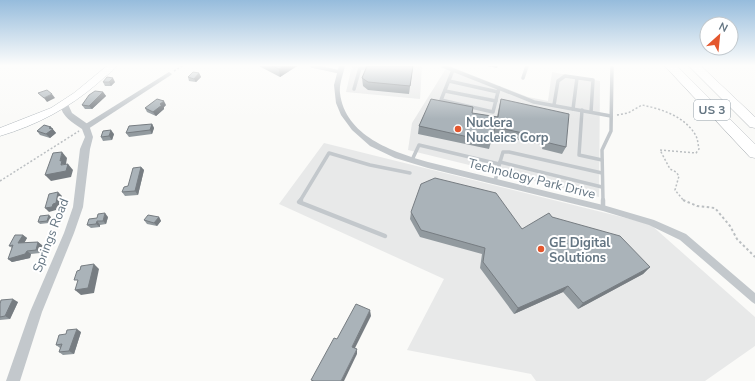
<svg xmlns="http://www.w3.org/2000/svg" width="755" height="381" viewBox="0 0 755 381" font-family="'Nunito Sans',sans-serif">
	<rect width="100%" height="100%" fill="#fafaf8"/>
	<g fill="#e8e9e9">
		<polygon points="352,66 422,66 420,99 346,92"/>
		<polygon points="449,66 528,97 548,101 552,72 600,81 599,197 408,150 412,123 445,70"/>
		<polygon points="324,143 650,224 755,317 755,346 705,381 536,381 531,374 407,350 444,279 279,204"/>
	</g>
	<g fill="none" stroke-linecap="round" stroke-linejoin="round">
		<defs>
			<path id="secondary" d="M107,66H117C112,72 104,77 98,83C69,108 37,125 0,136V128L51,108L74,93Z"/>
			<g id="motorway">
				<polygon points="665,66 677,66 755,144 755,158 750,157"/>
				<polygon points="689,66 701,66 755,117 755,128 750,127"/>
			</g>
		</defs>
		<use href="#secondary" stroke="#b3babf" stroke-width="1"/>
		<use href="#motorway" stroke="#b4b9bd" stroke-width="1"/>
		<g stroke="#bbbfc2" stroke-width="1.5" stroke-dasharray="2 2" stroke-linecap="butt">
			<polyline points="174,71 182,66"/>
			<path d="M617,115L628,113L642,105C662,109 686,117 696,136C698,140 698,145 699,149L696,153L660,150L670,169L676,172L679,176L675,190L684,201"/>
			<polyline points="0,181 79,131"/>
		</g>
		<polyline stroke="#bbbfc2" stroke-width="2" stroke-dasharray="2.5 2.5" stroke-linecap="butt" points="683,200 697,206 715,208 730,226 737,239 755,257"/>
		<g stroke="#c3c8cc" stroke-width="3.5">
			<polyline points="312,66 340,72"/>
			<polyline points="443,66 534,102 611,116"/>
			<polyline points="453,70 441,100 493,112 499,88"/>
			<polyline points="523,78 527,66"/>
			<polyline points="449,81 498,92"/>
			<polyline points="354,89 360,68 372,68 374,66"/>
			<polyline points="445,91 496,101"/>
			<polyline points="554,105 558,81 565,76 593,80 591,112"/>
			<polyline points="573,109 577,78"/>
			<polyline points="582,110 579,155 602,160"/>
			<polyline points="412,160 419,145 499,164"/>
			<polyline points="602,173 509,152 503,152 500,162 602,187"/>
			<polyline points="495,181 500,162"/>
			<polyline points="300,201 329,153 370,165 410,173"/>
			<polyline points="603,201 602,150 611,131 612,66"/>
		</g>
		<g stroke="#c3c8cc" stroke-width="4.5">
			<polyline points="301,200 299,202 385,236"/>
			<polyline points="603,200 603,208"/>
		</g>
		<g fill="#c3c8cc" fill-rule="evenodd">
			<path d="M339,66H345C343,75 339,84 340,93C345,136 393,152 428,162L603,205L654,220L686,234L755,293V304L752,302L680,240L649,225L603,211L428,168L395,158L370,146L352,130L341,115L336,103L334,85Z"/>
			<polygon points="169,72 172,74 171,75 88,129 84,129 83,127 84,125"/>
		</g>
		<path fill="#c3c8cc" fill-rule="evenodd" d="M64,101L67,102L72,113L89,125L93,137L90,149L83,207L74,233L42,312L20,381H6L30,312L64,233L73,207L80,149L85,137L82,129C72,122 62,117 60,104Z"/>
		<use href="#secondary" fill="#fff" fill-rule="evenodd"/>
		<use href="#motorway" fill="#fff" fill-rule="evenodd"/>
	</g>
	<g fill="#929a9f">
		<polygon points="259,66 297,66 280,77"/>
		<polygon points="413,66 409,94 368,90 363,86 362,78"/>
		<polygon points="487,66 498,66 497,68"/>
		<polygon points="199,73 201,77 196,82 189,81 188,77"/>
		<polygon points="103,82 115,82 111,86 105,86"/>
		<polygon points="103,92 106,96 92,109 85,109 82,105"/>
		<polygon points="501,99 566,147 562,154 542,149 543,145 493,135 489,149 418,134 419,126 472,113 497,117 499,107"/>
		<polygon points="166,105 164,107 164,109 156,116 147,112 145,108"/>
		<polygon points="152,124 154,128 152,134 129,137 126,133"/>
		<polygon points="51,127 56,133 50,138 40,135 37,131"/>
		<polygon points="114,134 112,140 103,141 101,137"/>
		<polygon points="141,167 144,170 138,195 125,196 122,192 128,186"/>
		<polygon points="411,212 522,229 552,217 650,267 643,274 578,309 563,292 514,314 480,268 482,254 420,237 410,219"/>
		<polygon points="51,217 49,223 40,224 38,222"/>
		<polygon points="108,217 106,224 100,225 100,227 91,228 87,225"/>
		<polygon points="159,217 161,221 157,226 147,224 144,220"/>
		<polygon points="23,235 27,238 24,243 38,242 43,246 40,253 31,254 30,258 12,262 8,259 12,248 9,246"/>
		<polygon points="18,302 10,319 0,320 0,304"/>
		<polygon points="81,332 74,354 63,355 59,352 60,348 56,345 66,334"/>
	</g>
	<g fill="#777d82">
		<polygon points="284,66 297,66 280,77 279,69"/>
		<polygon points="199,73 201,77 196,82 194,79"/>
		<polygon points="113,78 115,82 111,86 109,82"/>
		<polygon points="103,92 106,96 92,109 89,106"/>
		<polygon points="52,94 55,98 47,102 44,98"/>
		<polygon points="164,101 166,105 164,107 164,109 156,116 153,112 160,104"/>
		<polygon points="152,124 154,128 152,134 150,130"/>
		<polygon points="51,127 56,133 50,138 46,134 49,128"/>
		<polygon points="111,130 114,134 112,140 109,136"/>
		<polygon points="62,152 67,158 66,164 61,165 60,161"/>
		<polygon points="68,164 73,170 71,177 51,181 45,175"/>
		<polygon points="141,167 144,170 138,195 135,191"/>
		<polygon points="58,192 62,196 59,207 57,207 56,210 49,212 45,208 53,204"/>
		<polygon points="105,213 108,217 106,224 103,221"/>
		<polygon points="49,215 51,217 49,223 47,221"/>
		<polygon points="159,217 161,221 157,226 154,223"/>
		<polygon points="97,221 100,225 100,227 96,224"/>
		<polygon points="23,235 27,238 22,247 18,243"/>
		<polygon points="38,242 43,246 40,253 36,250"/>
		<polygon points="27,251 31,254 30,258 12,262 8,259"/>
		<polygon points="94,264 99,269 94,293 81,295 75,290"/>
		<polygon points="650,267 643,274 578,309 583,303"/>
		<polygon points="568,286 563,292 514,314 518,308"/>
		<polygon points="13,299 18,302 10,319 5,316"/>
		<polygon points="370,310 371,316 353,352 352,347"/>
		<polygon points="77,329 81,332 74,354 69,351"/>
		<polygon points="357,349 357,354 344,381 341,381"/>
	</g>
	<g fill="#aab3b9" stroke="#777d82">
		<polygon points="272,66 284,66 279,69"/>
		<polygon points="367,66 413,66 410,86 368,82 362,78"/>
		<polygon points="193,72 199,73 194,79 188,77"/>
		<polygon points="107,77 113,78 109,82 103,82"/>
		<polygon points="47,90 52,94 44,98 38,93"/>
		<polygon points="95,91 103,92 89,106 82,105 89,95"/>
		<polygon points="157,99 164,101 160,104 162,105 153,112 145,108"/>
		<polygon points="431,99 473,107 472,113 498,117 501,99 569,114 566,147 545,142 546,138 495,127 491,142 419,126"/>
		<polygon points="152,124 150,130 126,133 129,126"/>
		<polygon points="44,125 51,127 49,128 53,129 46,134 37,131"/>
		<polygon points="111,130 109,136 101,137 103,131"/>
		<polygon points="62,152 60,161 62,160 61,165 68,164 66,171 45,175 53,153"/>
		<polygon points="141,167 135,191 122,192 124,187 128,186 133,168"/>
		<polygon points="435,178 496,193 522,229 549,213 552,217 620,236 650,267 583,303 568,286 518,308 483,262 485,248 421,230 411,212 421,184"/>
		<polygon points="58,192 56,203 53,204 52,207 45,208 49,194"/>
		<polygon points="105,213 103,221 97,221 96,224 87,225 89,219 97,218 98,214"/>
		<polygon points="49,215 47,221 38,222 40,216"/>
		<polygon points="148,215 159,217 154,223 144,220"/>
		<polygon points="15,235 23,235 18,243 38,242 36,250 27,251 25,254 8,259 13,245 9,246"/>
		<polygon points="94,264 88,288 75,290 78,280 74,280 77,271 80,270 81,266"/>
		<polygon points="13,299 5,316 0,317 0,304 1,300"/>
		<polygon points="356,304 370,310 352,347 357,349 341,381 314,381 311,380 334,338 337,339"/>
		<polygon points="77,329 69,351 59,352 62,344 56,345 59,335 66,334 67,330"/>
	</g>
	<linearGradient id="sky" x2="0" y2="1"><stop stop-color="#96bcdc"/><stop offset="0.55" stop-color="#fdfdfc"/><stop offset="1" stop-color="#fdfdfc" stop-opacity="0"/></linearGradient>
	<rect width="755" height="119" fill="url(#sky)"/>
	<g fill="#e4572e" stroke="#fff" stroke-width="1.5">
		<circle cx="458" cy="129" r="4"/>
		<circle cx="541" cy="249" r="4"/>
	</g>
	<g text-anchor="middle" stroke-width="4" stroke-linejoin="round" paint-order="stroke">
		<rect fill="#fff" stroke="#939fa8" stroke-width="1" x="694" y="100" width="36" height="20" rx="3"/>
		<g font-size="12" font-weight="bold" fill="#657683">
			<text x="712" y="114">US 3</text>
		</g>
		<g font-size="13" font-weight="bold" fill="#657683" stroke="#fff" text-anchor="start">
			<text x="466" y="127">Nuclera<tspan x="466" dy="15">Nucleics Corp</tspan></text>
			<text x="549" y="247">GE Digital<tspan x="549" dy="15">Solutions</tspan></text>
		</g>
		<g font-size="13" fill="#657683" stroke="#fff">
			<text transform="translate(532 178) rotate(14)" y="5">Technology Park Drive</text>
			<text transform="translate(50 235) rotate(-69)" y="5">Springs Road</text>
		</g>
	</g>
	<g transform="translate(719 36) rotate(27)"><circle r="19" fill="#ffffff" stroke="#c1c8cd"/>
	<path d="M0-3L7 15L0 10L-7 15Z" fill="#e4572e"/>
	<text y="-6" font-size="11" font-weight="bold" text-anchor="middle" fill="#657683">N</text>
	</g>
</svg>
